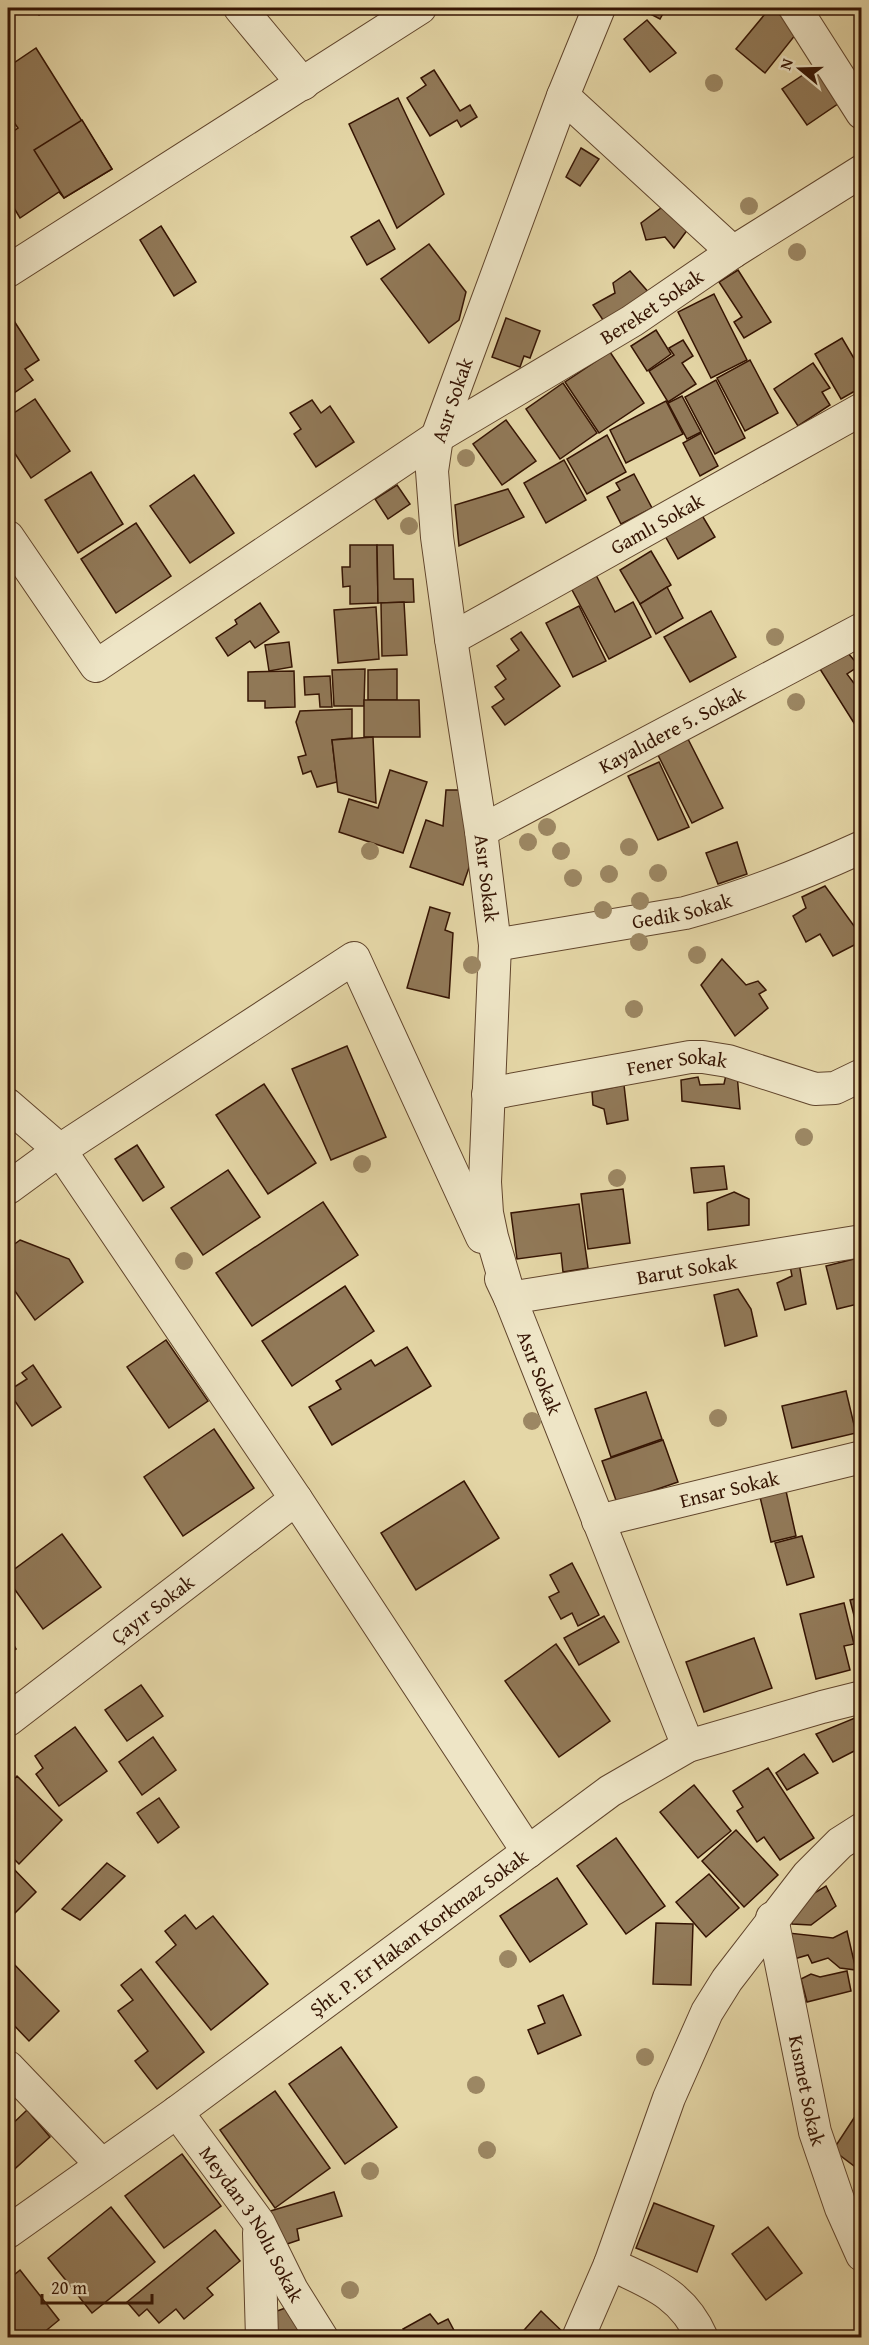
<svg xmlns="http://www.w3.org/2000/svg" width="869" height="2345" viewBox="0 0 869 2345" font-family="'Gentium Book Plus',serif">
	<rect width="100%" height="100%" fill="#e5d7a7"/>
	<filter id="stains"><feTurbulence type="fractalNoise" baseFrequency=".00333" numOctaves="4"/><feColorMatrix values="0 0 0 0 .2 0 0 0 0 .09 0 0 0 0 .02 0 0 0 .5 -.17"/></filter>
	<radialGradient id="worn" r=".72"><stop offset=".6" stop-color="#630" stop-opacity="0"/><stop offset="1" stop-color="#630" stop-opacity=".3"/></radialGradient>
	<g fill="#917958" stroke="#351403" stroke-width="1.5">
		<polygon points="34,8 50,8 39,15"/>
		<polygon points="639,8 666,8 660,19"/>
		<polygon points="770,8 800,29 765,73 736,49"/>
		<polygon points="647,20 676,53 650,72 624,39"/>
		<polygon points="36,48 112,169 64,198 59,192 20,218 8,198 8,135 18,128 8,114 8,67"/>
		<polygon points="821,63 845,99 807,125 782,89"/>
		<polygon points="434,70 460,111 470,105 477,117 461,127 457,120 430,136 407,98 426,85 421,78"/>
		<polygon points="398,98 444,194 397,228 349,124"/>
		<polygon points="82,120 112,169 64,198 34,150"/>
		<polygon points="581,148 599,159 580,186 566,177"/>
		<polygon points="669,202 691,225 674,248 665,237 646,240 641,223"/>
		<polygon points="379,220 395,249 367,265 351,237"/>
		<polygon points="161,226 196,282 174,296 140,240"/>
		<polygon points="429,244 466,292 459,320 429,343 381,279"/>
		<polygon points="738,270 771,322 744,338 734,322 742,317 719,282"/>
		<polygon points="630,271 650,294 607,326 593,305 615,293 613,283"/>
		<polygon points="714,294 747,360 711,378 678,312"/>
		<polygon points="9,313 39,360 25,369 33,380 8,397"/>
		<polygon points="506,318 540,331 530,358 524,356 520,367 492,357"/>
		<polygon points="656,330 671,354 647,371 631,346"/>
		<polygon points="842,338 862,372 862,387 841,399 815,354"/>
		<polygon points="683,340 693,356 682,363 696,384 668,402 649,371 674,355 669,348"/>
		<polygon points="610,352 644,403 599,433 565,382"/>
		<polygon points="750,360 778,413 745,431 717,378"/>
		<polygon points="813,363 830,388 822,392 830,405 798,426 774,389"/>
		<polygon points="716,380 745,438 715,454 685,397"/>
		<polygon points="563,383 597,433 560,459 526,409"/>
		<polygon points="682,396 701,432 687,439 668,403"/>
		<polygon points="35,399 70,451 31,478 8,443 8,417"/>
		<polygon points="312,400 321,413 330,406 354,442 316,467 294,434 301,429 290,413"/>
		<polygon points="666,401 683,434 626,463 610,430"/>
		<polygon points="506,420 536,461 502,485 473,444"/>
		<polygon points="701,433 718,466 700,476 683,443"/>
		<polygon points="607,435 626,472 587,494 567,459"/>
		<polygon points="564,460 586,500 546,523 524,483"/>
		<polygon points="91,472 123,524 78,553 45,500"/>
		<polygon points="634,474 652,508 621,524 607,497 620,490 616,483"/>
		<polygon points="194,475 234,533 190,563 150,506"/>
		<polygon points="397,485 410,504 388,519 375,499"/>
		<polygon points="508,489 524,517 459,546 455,505"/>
		<polygon points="700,512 715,537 678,559 664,534"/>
		<polygon points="136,523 171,576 116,613 81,559"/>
		<polygon points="350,545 377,545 378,603 350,604 350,586 343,587 342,567 350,567"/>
		<polygon points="377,545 393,545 394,579 413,579 414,602 378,603"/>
		<polygon points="651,551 671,585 640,604 620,570"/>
		<polygon points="596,575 615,612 633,602 651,637 609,659 571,588"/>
		<polygon points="667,587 683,618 656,634 640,604"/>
		<polygon points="404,602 407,655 382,656 381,603"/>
		<polygon points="260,603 279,632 255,648 250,641 228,656 216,638 237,624 235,620"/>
		<polygon points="579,606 606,661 573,677 546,623"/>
		<polygon points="376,607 379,659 338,663 334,610"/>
		<polygon points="711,611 736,657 690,682 664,637"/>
		<polygon points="521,632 560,686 505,725 492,707 504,699 495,687 506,679 497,666 519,650 511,639"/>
		<polygon points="289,642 292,667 269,671 265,645"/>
		<polygon points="848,653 859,666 847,674 862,694 862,731 859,731 820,669"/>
		<polygon points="365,669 364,706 334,706 332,670"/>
		<polygon points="397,669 397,700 368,700 368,670"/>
		<polygon points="294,671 295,707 265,708 265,701 248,701 248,672"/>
		<polygon points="330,676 332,707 320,707 319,694 305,695 304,677"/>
		<polygon points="364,700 419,700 420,737 364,737"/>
		<polygon points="352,709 352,738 332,740 337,782 317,787 311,771 303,774 298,757 306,755 296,722 300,711"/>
		<polygon points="373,737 376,803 338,792 332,740"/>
		<polygon points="688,739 723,808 692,823 658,755"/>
		<polygon points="659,762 689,827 658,840 628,776"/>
		<polygon points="390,770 427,782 403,853 339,832 349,799 378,808"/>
		<polygon points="446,790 462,790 473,856 463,885 410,867 426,820 443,826"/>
		<polygon points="737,842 747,874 718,884 706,853"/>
		<polygon points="825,886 862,937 862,941 833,956 820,934 806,942 793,916 806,908 802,897"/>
		<polygon points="430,907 450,913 445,930 453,933 449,998 407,988"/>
		<polygon points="722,959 746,985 758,981 766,990 759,994 768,1008 735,1036 701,985"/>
		<polygon points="347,1046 386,1137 331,1160 292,1069"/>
		<polygon points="737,1074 740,1109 682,1101 681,1080 698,1077 700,1085 724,1084 726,1075"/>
		<polygon points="264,1084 316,1163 268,1194 216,1115"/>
		<polygon points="624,1085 628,1120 607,1124 604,1109 593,1105 592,1092"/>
		<polygon points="137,1145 164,1187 143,1201 115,1159"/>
		<polygon points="724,1166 727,1189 694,1193 691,1168"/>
		<polygon points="228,1170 260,1217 203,1255 171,1208"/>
		<polygon points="623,1189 630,1243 588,1249 581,1194"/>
		<polygon points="734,1192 749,1199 749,1225 708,1230 707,1203"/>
		<polygon points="323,1202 358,1255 252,1326 216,1273"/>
		<polygon points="579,1204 588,1268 563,1272 561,1253 517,1259 511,1213"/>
		<polygon points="20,1240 69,1259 83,1282 35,1320 8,1281 8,1249"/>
		<polygon points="862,1257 862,1303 837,1309 826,1266"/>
		<polygon points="799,1263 806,1304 785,1310 777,1283 792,1276 790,1266"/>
		<polygon points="345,1286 374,1331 292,1386 262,1341"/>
		<polygon points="738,1289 751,1309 757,1336 725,1346 714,1295"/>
		<polygon points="166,1340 208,1401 169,1428 127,1367"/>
		<polygon points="8,1344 14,1354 8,1357"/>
		<polygon points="407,1347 431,1386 332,1445 309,1407 341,1389 336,1381 371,1360 375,1366"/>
		<polygon points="33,1365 61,1407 32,1426 8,1391 27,1379 22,1373"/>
		<polygon points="846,1391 856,1433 792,1448 782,1406"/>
		<polygon points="646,1392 662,1439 611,1457 595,1409"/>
		<polygon points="214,1429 254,1488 183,1536 144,1477"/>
		<polygon points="663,1440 678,1482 617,1503 602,1461"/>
		<polygon points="464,1481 499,1538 416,1590 381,1533"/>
		<polygon points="786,1491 796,1536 771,1542 760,1497"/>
		<polygon points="62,1534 101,1587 43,1629 8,1580 8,1574"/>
		<polygon points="802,1536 814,1577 787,1585 775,1543"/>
		<polygon points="572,1563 599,1615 578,1626 572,1613 561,1619 549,1597 559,1592 550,1575"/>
		<polygon points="862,1597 862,1646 850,1600"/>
		<polygon points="844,1603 854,1644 844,1646 850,1670 816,1679 800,1614"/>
		<polygon points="604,1616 619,1642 579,1665 564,1638"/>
		<polygon points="8,1635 16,1649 8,1654"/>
		<polygon points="754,1638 772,1688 704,1712 686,1662"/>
		<polygon points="556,1644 610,1721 559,1757 505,1681"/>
		<polygon points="141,1685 163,1716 127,1741 105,1710"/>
		<polygon points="862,1715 862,1747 833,1762 816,1734"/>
		<polygon points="75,1727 107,1771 59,1806 36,1774 43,1768 35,1756"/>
		<polygon points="153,1737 176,1770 142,1795 119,1762"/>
		<polygon points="804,1754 818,1773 787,1790 776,1773"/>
		<polygon points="768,1768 814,1838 780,1860 764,1837 757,1842 737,1811 743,1807 733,1791"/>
		<polygon points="17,1776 62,1820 19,1864 8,1853 9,1813 8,1786"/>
		<polygon points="694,1785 731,1831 698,1858 660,1812"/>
		<polygon points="159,1798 179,1827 158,1843 137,1813"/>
		<polygon points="736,1830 778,1875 744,1907 702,1861"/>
		<polygon points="616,1838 665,1906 626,1934 577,1866"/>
		<polygon points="8,1863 36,1892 8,1920"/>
		<polygon points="107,1863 125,1876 80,1920 62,1909"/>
		<polygon points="709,1874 739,1908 706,1937 676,1902"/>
		<polygon points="557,1878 587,1924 530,1962 500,1916"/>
		<polygon points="826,1886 836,1906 811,1925 792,1924 790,1916 806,1898"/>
		<polygon points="185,1915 196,1929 213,1916 268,1984 211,2030 156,1962 176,1945 165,1931"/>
		<polygon points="656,1923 693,1924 691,1985 653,1984"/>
		<polygon points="847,1931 856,1970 840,1968 828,1958 812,1963 808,1955 794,1959 789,1933 833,1938"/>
		<polygon points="11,1961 59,2011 29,2041 8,2019 8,1964"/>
		<polygon points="141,1969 204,2052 157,2089 135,2061 148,2051 118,2011 133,2000 121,1985"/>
		<polygon points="847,1971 851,1991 807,2002 801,1979 811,1974 820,1977"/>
		<polygon points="563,1995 581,2035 538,2054 528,2030 545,2023 538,2006"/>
		<polygon points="341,2047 397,2127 345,2164 289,2084"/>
		<polygon points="275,2091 330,2168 275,2208 220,2130"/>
		<polygon points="27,2110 50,2137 8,2175 8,2128"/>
		<polygon points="854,2118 862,2121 862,2172 833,2150"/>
		<polygon points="182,2154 221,2206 164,2248 125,2196"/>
		<polygon points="334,2192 342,2216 297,2229 299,2240 281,2246 267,2212"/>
		<polygon points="654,2203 714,2226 697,2272 636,2248"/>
		<polygon points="111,2207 155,2262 92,2313 48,2258"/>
		<polygon points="768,2227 802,2273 766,2300 732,2254"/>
		<polygon points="215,2230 240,2261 207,2288 213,2295 184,2319 176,2309 159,2323 147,2309 139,2316 127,2302"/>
		<polygon points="20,2270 59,2320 37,2338 20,2338 8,2322 8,2280"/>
		<polygon points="291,2306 307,2338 276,2338 277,2311"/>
		<polygon points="541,2311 568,2337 568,2338 517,2338"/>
		<polygon points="430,2314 438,2324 448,2319 458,2338 411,2338 403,2329"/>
		<polygon points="8,2326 13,2334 8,2338"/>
	</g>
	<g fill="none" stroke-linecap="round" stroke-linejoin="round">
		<defs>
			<g id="minor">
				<polyline points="240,8 303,84"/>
				<path id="s1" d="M599,8L563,96L437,437L432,471L437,537L451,639L481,831L495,945L485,1182L487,1213L492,1237L510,1298L688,1746"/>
				<polyline points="795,8 862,113"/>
				<polyline points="563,96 733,252"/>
				<polyline points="8,271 420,8"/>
				<path id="s2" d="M8,537L96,666L437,437L632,321L733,252L862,171"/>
				<path id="s3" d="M451,639L862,409"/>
				<path id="s4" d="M481,831L862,629"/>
				<path id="s5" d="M495,945L685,913C745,897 805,873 862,847"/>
				<path id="s6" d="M488,1094L690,1057H703L728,1061L815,1089L835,1088L862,1075"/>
				<polyline points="8,1105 60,1150 296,1499 528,1852"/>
				<polyline points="8,1188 60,1150 354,958 482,1237"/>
				<path id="s7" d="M501,1279L510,1298L862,1241"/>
				<path id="s8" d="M598,1521L862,1457"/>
				<path id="s9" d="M8,1720L296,1499"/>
				<path id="s10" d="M772,1918L815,2132L841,2208L862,2255"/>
				<polyline points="8,2067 102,2165"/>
				<path id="s11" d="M177,2112L259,2223L292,2290L322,2338"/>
				<path id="s12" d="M8,2232L177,2112L610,1791L688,1746L822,1707L862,1697"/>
				<polyline points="259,2233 262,2338"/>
				<path d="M610,2264C651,2283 683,2294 702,2338"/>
				<polyline points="578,2338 610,2264 669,2098 707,2012 727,1980 808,1875 840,1843 862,1829"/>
			</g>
		</defs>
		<use href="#minor" stroke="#61452c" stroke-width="34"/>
		<use href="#minor" stroke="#eee5c6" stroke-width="32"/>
	</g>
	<g fill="#9c8763">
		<circle cx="714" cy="83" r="9"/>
		<circle cx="749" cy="206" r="9"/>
		<circle cx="797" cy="252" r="9"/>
		<circle cx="466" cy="458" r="9"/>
		<circle cx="409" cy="526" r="9"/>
		<circle cx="775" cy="637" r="9"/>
		<circle cx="796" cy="702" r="9"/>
		<circle cx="547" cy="827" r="9"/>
		<circle cx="528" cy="842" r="9"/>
		<circle cx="629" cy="847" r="9"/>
		<circle cx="370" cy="851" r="9"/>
		<circle cx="561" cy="851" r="9"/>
		<circle cx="658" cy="873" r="9"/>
		<circle cx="609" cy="874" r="9"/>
		<circle cx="573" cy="878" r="9"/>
		<circle cx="640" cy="901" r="9"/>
		<circle cx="603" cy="910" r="9"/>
		<circle cx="639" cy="942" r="9"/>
		<circle cx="697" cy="955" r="9"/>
		<circle cx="472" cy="965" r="9"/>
		<circle cx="634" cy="1009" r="9"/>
		<circle cx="804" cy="1137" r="9"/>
		<circle cx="362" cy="1164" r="9"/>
		<circle cx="617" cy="1178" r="9"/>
		<circle cx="184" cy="1261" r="9"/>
		<circle cx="718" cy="1418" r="9"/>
		<circle cx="532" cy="1421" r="9"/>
		<circle cx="508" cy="1959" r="9"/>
		<circle cx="645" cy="2057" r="9"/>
		<circle cx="476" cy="2085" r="9"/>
		<circle cx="487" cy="2150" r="9"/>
		<circle cx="370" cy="2171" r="9"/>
		<circle cx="350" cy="2290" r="9"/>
	</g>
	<g text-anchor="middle" stroke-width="4.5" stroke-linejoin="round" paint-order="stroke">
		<g font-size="20" fill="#351403" stroke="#eee5c6">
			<text dy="7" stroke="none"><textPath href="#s2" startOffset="818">Bereket Sokak</textPath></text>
			<text transform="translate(452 400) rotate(-71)" y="7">Asır Sokak</text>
			<text dy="7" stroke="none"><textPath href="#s3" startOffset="236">Gamlı Sokak</textPath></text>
			<text dy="7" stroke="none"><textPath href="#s4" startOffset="216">Kayalıdere 5. Sokak</textPath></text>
			<text dy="7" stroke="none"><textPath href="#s1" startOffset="904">Asır Sokak</textPath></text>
			<text dy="7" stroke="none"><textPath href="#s5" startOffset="190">Gedik Sokak</textPath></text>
			<text dy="7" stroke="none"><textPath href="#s6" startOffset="192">Fener Sokak</textPath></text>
			<text dy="7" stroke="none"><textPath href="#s7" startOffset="200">Barut Sokak</textPath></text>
			<text dy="7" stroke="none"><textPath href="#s1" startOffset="1408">Asır Sokak</textPath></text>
			<text dy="7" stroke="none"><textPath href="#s8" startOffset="135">Ensar Sokak</textPath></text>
			<text dy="7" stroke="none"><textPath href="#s9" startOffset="182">Çayır Sokak</textPath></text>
			<text dy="7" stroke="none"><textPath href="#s12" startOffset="508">Şht. P. Er Hakan Korkmaz Sokak</textPath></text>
			<text dy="7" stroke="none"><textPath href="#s10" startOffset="176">Kısmet Sokak</textPath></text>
			<text dy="7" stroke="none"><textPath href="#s11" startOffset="135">Meydan 3 Nolu Sokak</textPath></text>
		</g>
	</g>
	<rect width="869" height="2345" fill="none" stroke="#e5d7a7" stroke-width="30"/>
	<rect x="9" y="9" width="851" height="2327" fill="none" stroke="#351403" stroke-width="3"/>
	<rect x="15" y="15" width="839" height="2315" fill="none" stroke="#351403" stroke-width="1.5"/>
	<g transform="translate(800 69) rotate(289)" stroke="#eee5c6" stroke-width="4.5" paint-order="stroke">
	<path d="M0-4.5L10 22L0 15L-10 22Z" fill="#351403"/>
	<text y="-9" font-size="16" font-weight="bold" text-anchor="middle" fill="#351403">N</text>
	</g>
	<path d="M42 2294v9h110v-9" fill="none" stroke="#351403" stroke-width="3"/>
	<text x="51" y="2294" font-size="18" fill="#351403" stroke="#eee5c6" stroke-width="4.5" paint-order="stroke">20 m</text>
	<rect width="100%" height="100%" filter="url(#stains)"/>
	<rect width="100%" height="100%" fill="url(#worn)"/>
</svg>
